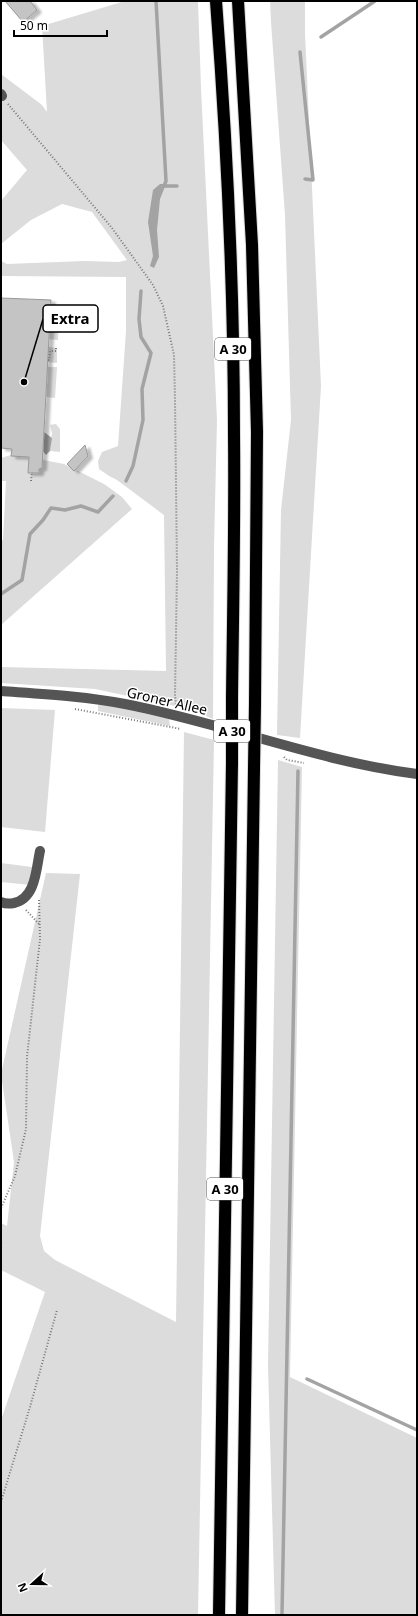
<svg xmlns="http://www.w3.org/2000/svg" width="418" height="1616" viewBox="0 0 418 1616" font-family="'Noto Sans',sans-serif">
	<defs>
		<filter id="shadow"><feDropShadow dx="4.5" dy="2.5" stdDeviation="1" flood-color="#0004"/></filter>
	</defs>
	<rect width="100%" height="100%" fill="#fff"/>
	<g fill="#dcdcdc">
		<polygon points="125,1 198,1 201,88 217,420 214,547 213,719 189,709 95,689 1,683 1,667 166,671 164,515 117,480 109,476 99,469 98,461 102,452 118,446 126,331 126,277 1,276 1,261 7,264 84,261 119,262 127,260 92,212 62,204 31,220 1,244 1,201 27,170 1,140 1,74 42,105 47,112 42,26"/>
		<polygon points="270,1 305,1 305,33 321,386 300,738 277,735 281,510 291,420 285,215 271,22"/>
		<polygon points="50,311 59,311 58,340 49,339"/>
		<polygon points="48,347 57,348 57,363 47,362"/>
		<polygon points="47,367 57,367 55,398 46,397"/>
		<polygon points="56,424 60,429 60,452 50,451 52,433 50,425"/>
		<polygon points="28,450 43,451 43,460 64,464 104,484 122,497 132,509 1,625 1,542 3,540 6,481 1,481 1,458"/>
		<polygon points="98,703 169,719 170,726 98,711"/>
		<polygon points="1,708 55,710 45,832 1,827"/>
		<polygon points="184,732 214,740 198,1615 1,1615 1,1420 45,1292 1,1270 1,1223 7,1226 14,1162 1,1074 46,873 80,874 40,1236 44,1251 55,1260 176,1322"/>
		<polygon points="278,760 302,767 290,1377 417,1438 417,1615 275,1615 268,1366"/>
		<polygon points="1,863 32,867 31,885 1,882"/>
	</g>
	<g fill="#a3a3a3">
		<polygon points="160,184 166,184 160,199 157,230 159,257 154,268 150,266 153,256 148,222 153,190"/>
		<polygon points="44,432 52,438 50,451 46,455 43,451"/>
	</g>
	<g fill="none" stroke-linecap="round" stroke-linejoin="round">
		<g stroke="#a3a3a3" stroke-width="3.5">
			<polyline points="156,1 166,181 164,186"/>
			<polyline points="321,37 375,1"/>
			<polyline points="300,52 313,180 305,179"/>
			<polyline points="164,186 177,186"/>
			<polyline points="126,481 133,466 143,420 142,389 151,353 141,337 139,319 141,291"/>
			<polyline points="1,594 22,580 30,534 43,520 51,508 65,510 81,506 98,512 113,496"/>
			<polyline points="307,1379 417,1430"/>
			<polyline points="282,1615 298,771"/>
		</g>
	</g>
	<g fill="#c4c4c4" stroke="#999" filter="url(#shadow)">
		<polygon points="5,1 30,1 37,10 23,22"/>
		<polygon points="1,298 51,300 42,468 39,469 39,473 28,473 29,457 11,456 12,449 1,448"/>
		<polygon points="85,445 88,456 74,471 67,464"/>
	</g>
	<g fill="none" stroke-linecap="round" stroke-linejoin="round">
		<defs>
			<g id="highway">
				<path d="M216,1C227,145 234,290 234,435C235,523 233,611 232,698"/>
				<polyline points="238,1 252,245 257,432 255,704"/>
				<polyline points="219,1615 232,763"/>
				<polyline points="242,1615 254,768"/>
			</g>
		</defs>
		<use href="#highway" stroke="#dbdbdb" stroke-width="14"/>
		<g stroke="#777" stroke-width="2" stroke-dasharray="1 2" stroke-linecap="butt">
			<polyline points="8,104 112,228 153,285 163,306 174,355 175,399 177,570 175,696 176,705"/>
			<polyline points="48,360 49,360 50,351 56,351 56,348 57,348"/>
			<polyline points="31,481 32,472"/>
			<polyline points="75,709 181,729"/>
			<polyline points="284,757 287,760 304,763"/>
			<polyline points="26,910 39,924"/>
			<polyline points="1,1208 15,1176 26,1129 27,1057 40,939 39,898"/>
			<polyline points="1,1242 2,1244"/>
			<polyline points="1,1502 30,1407 57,1310"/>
		</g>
		<g stroke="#555" stroke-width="10">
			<polyline points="1,94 2,96"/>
			<path d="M1,691C43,694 84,696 125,704C223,723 317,761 417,774"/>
			<path d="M1,902C5,904 9,904 14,903C36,898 36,869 40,851"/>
		</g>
		<use href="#highway" stroke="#000" stroke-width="12"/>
		<defs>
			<g id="highway-bridge">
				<polyline points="232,763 232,698"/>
				<polyline points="254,768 255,704"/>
			</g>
		</defs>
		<use href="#highway-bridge" stroke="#dbdbdb" stroke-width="14" stroke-linecap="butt"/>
		<use href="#highway-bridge" stroke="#000" stroke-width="12"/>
	</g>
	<g text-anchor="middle" stroke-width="3" stroke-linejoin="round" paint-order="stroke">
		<g fill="#fff" stroke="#4c4c4c" stroke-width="1">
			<rect x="215" y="338" width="36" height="22" rx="3"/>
			<rect x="214" y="720" width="36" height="22" rx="3"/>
			<rect x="207" y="1178" width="36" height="22" rx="3"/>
		</g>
		<g font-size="13" font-weight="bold" fill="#000">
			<text x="233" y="354">A 30</text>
			<text x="232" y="736">A 30</text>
			<text x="225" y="1194">A 30</text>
		</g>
		<g font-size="14" fill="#000" stroke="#fff">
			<text transform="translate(167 701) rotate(13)" y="5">Groner Allee</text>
		</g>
	</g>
	<path fill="none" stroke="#000" stroke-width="1.5" d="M24 382L43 319"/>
	<circle fill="#000" stroke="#fff" stroke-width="1.5" cx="24" cy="382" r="4"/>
	<rect fill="#fff" stroke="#000" stroke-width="1.5" x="43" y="305" width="55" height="27" rx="4"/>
	<g font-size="15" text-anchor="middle" font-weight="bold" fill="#000">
		<text x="70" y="324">Extra</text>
	</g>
	<rect width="418" height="1616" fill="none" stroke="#000000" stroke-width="4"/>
	<g transform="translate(32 1584) rotate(249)" stroke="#ffffff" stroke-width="3" paint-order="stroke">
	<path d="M0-3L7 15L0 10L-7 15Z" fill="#000000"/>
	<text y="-6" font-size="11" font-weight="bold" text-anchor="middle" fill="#000000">N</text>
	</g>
	<path d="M14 30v6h93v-6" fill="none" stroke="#000000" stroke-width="2"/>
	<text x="20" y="30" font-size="12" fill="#000000" stroke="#ffffff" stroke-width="3" paint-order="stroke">50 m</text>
</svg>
